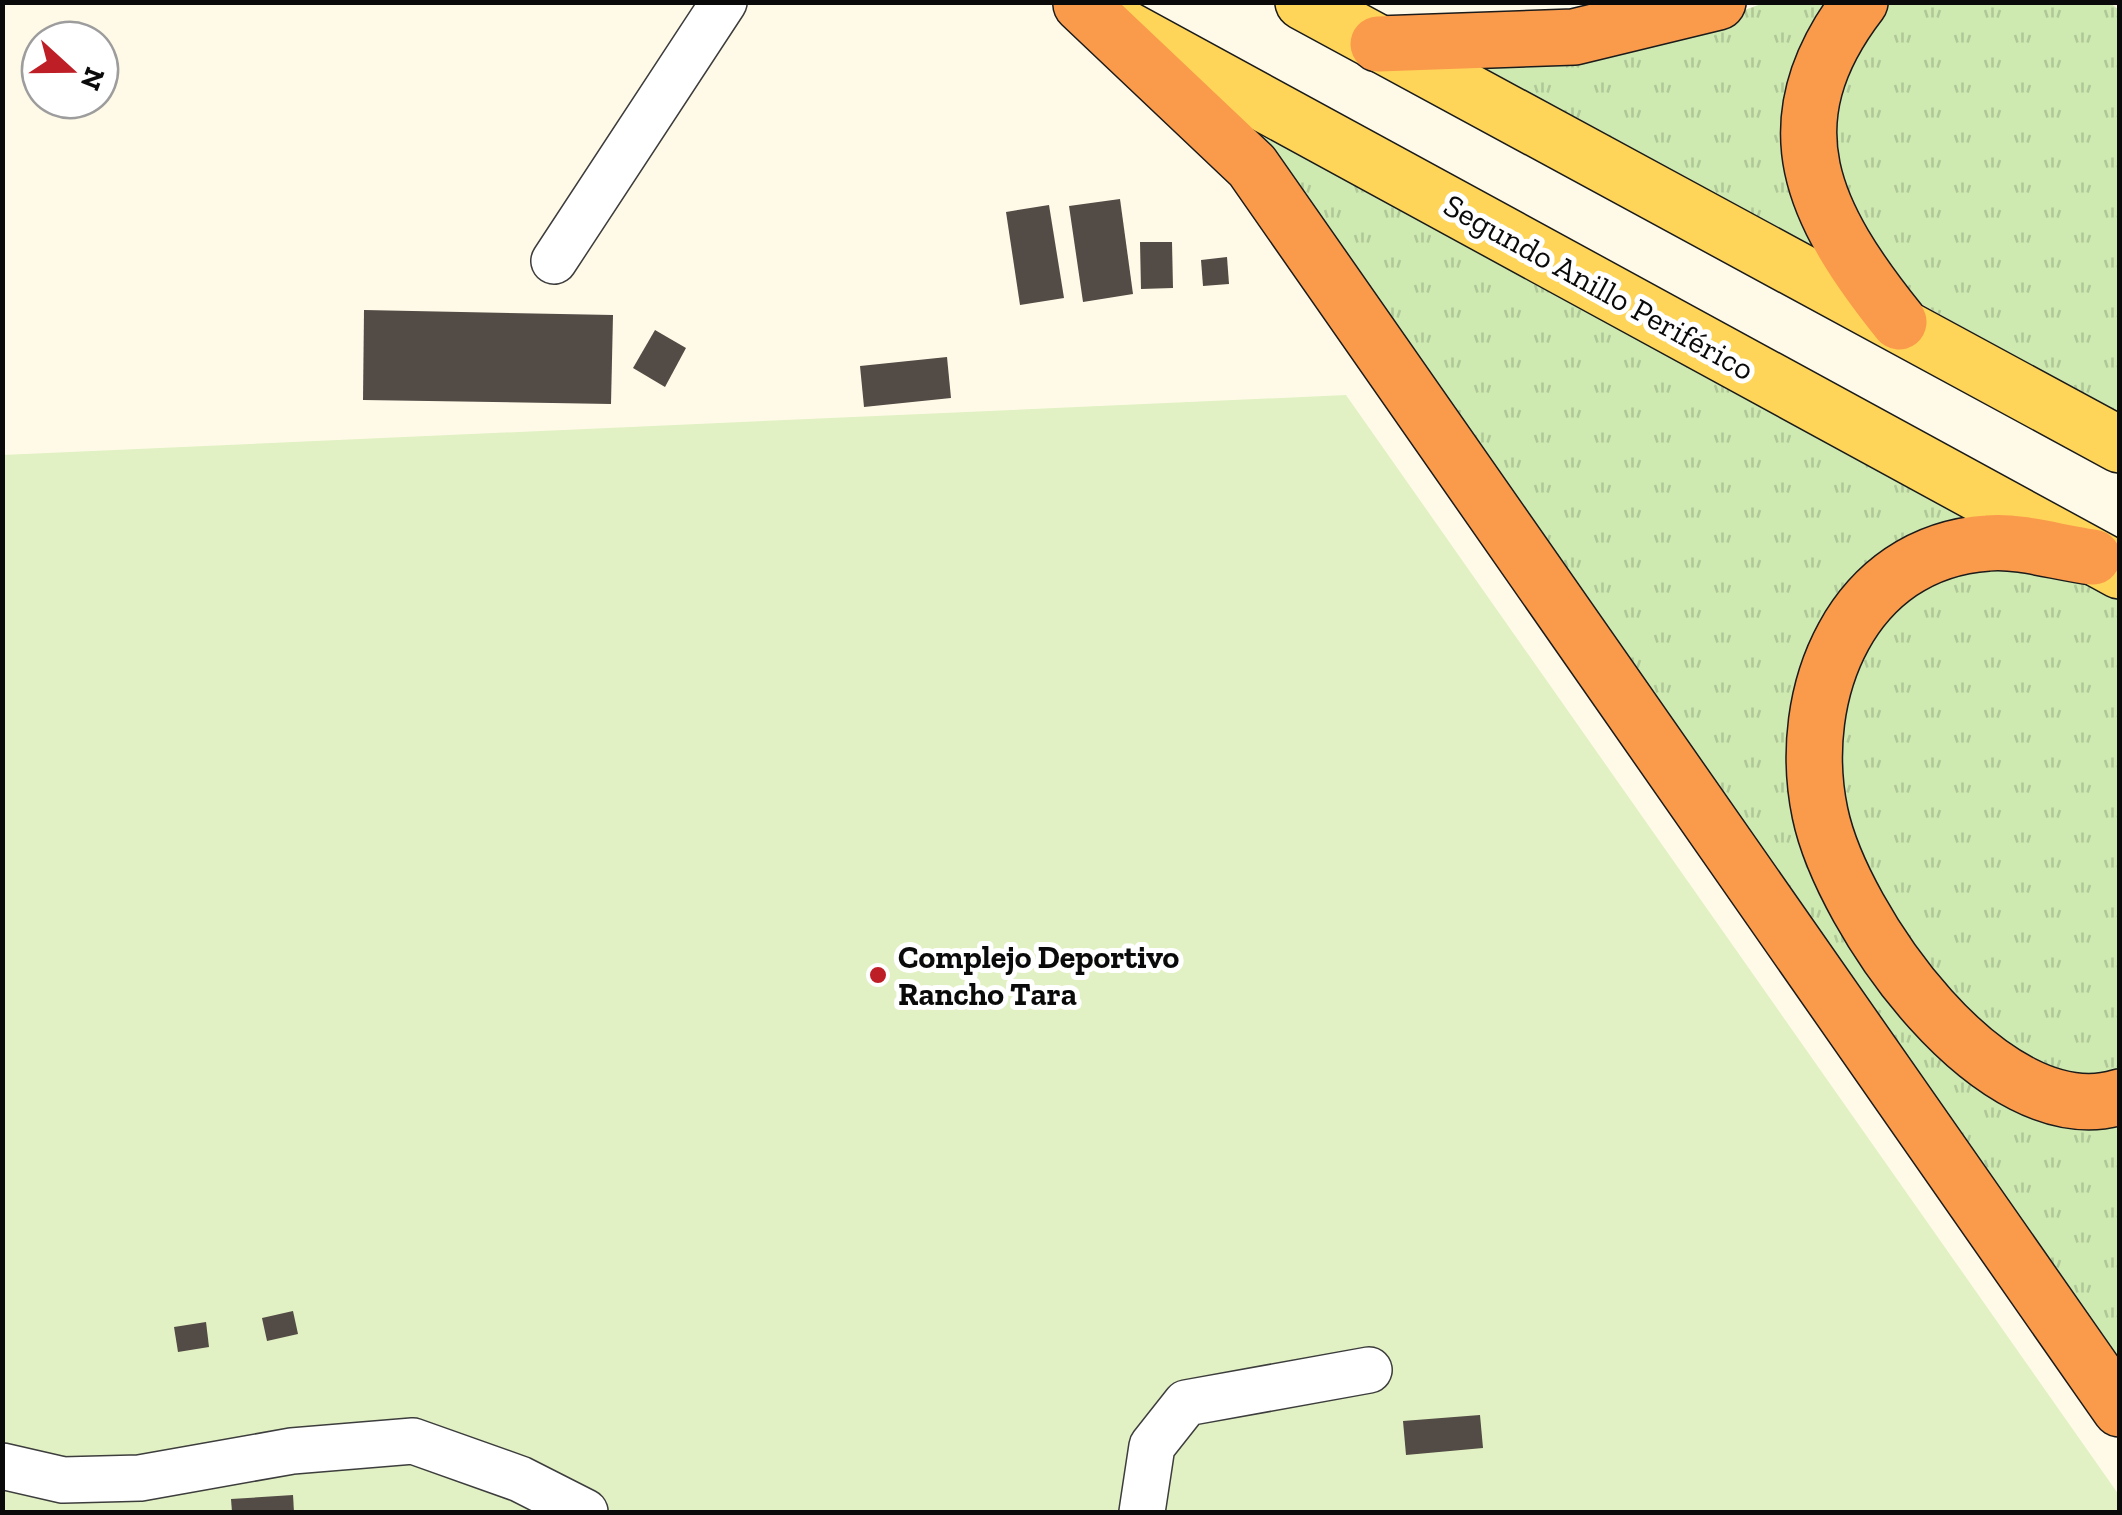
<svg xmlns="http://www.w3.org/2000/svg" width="2122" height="1515" viewBox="0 0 2122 1515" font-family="'Zilla Slab',serif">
	<defs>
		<pattern id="park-tufts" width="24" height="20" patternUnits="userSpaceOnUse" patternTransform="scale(2.5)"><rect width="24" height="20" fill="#ceeab1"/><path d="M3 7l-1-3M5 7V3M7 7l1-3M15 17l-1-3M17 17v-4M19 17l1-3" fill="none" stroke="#b0c797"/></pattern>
	</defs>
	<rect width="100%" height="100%" fill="#fffae8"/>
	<g fill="url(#park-tufts)">
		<polygon points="2109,2 2119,10 2119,414 1898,291 1857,247 1823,116 1881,3"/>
		<polygon points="1764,3 1841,3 1826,255 1452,53 1696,27"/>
		<polygon points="1195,80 2009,527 1968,525 1805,698 1922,1030 2119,1111 2119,1381"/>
		<polygon points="1990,560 2073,568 2119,593 2119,1078 2104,1082 2000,1052 1869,891 1838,808 1847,667 1881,610"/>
	</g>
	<polygon fill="#e1f1c3" points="1346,395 2119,1495 2119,1512 3,1512 2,455"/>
	<g fill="#534b46">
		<polygon points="1120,199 1133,294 1083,302 1069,206"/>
		<polygon points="1049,205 1064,298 1020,305 1006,212"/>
		<polygon points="1140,242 1172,242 1173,288 1141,289"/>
		<polygon points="1227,257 1229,284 1203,286 1201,260"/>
		<polygon points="364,310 613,315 611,404 363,400"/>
		<polygon points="655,330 686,348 665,387 633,368"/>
		<polygon points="947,357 951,398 864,407 860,366"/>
		<polygon points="293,1311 298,1334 267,1341 262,1318"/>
		<polygon points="206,1322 209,1347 178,1352 174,1327"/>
		<polygon points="1480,1415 1483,1448 1406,1455 1403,1421"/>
		<polygon points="293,1495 294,1512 232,1512 231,1499"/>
	</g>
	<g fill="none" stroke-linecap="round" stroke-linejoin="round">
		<defs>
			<g id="minor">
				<polyline points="554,261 724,2"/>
				<polyline points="2,1466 63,1480 140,1478 292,1451 413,1441 520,1479 585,1512"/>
				<polyline points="1142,1512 1152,1446 1186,1403 1369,1370"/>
			</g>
			<g id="major">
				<polyline points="1303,2 2120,445"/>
				<polyline points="1112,21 2120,571"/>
			</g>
			<g id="highway">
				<path d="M1860,2C1766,124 1814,216 1899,322"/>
				<polyline points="1081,4 1252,166 2120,1409"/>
				<polyline points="1378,44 1574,37 1718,2"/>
				<path d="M2093,557C2060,553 2020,540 1988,543C1852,552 1795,693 1820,813C1842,919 1993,1136 2120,1097"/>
			</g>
		</defs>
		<use href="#minor" stroke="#3d3d3d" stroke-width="48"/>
		<use href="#major" stroke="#1b1b1b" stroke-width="58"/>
		<use href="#highway" stroke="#1b1b1b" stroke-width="58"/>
		<use href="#minor" stroke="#fff" stroke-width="45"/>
		<use href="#major" stroke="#fed559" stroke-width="55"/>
		<use href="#highway" stroke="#fa9a4b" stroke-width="55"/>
	</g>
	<circle fill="#be1f27" stroke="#fff" stroke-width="4" cx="878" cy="975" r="10"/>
	<g text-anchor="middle" stroke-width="10" stroke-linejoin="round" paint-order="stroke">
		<g font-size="32" fill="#0a0a0a" stroke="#fff">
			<text transform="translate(1599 287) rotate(29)" y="11">Segundo Anillo Periférico</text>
		</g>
		<g font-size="32" font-weight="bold" fill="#0a0a0a" stroke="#fff" text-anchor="start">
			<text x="898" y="968">Complejo Deportivo<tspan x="898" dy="37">Rancho Tara</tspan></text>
		</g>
	</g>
	<rect width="2122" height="1515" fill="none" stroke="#0a0a0a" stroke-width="10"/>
	<g transform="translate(70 70) rotate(111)"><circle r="48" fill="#ffffff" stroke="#9d9d9d" stroke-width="2.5"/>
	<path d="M0-8L18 38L0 25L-18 38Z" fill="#be1f27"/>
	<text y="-15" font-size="28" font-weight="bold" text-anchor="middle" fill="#0a0a0a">N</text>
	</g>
</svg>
